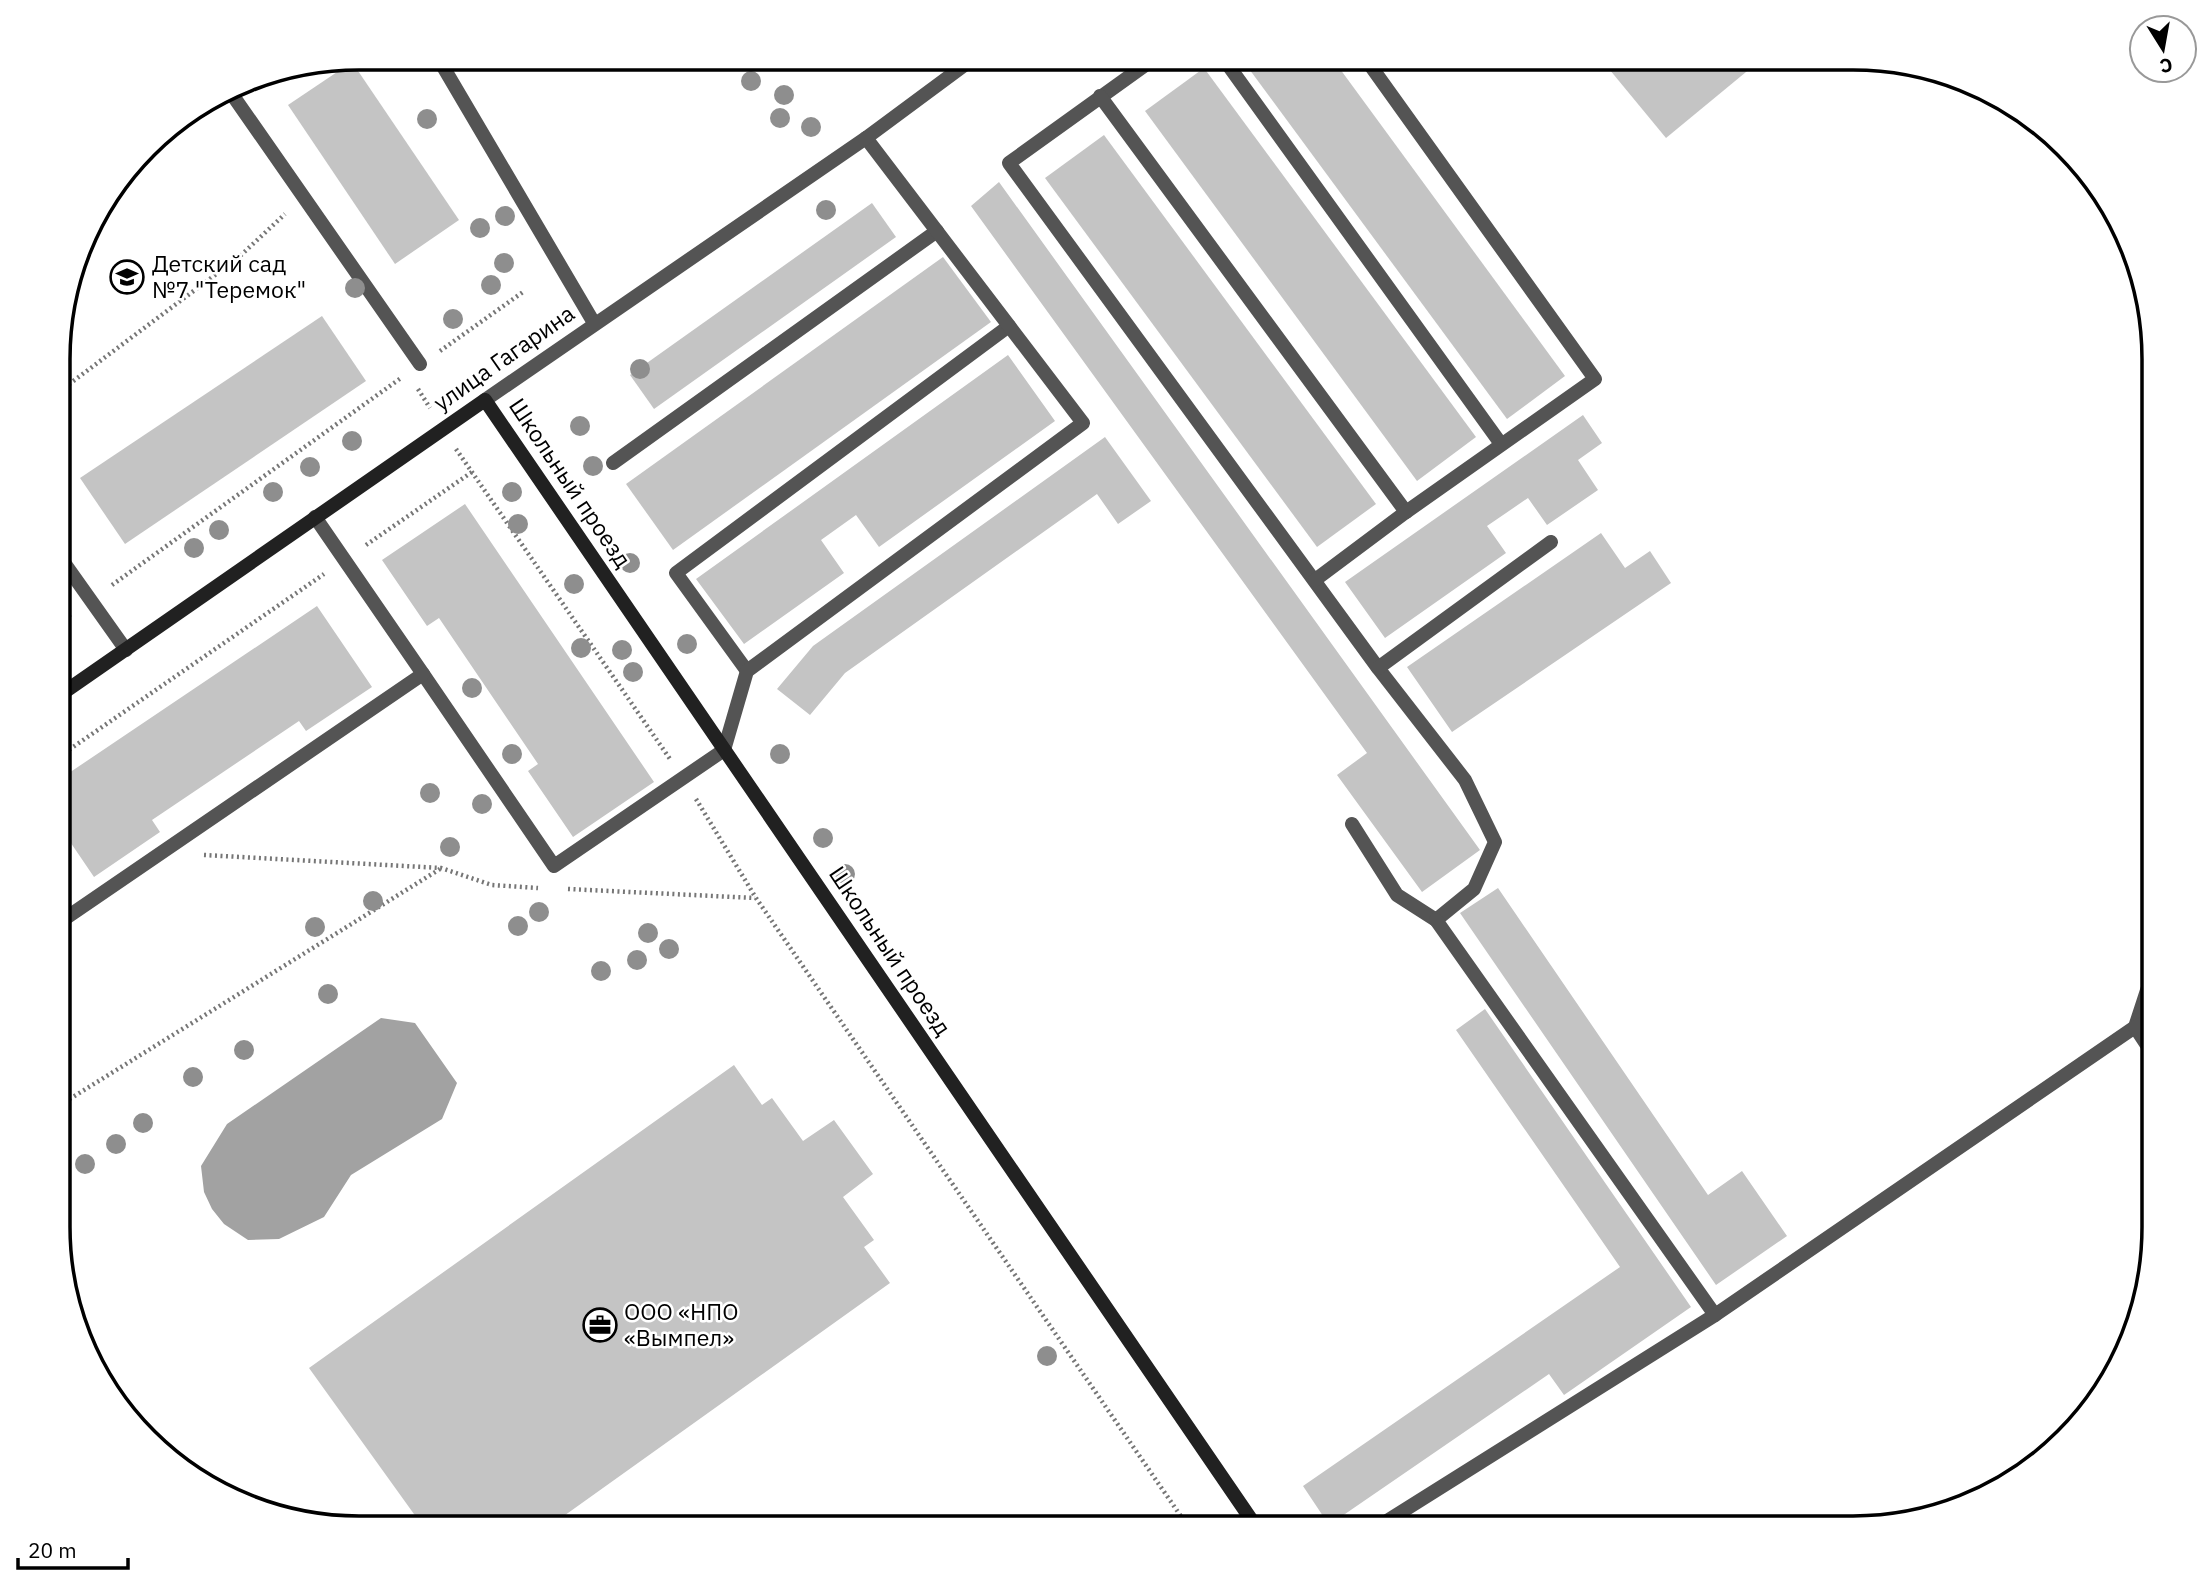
<svg xmlns="http://www.w3.org/2000/svg" width="2212" height="1586" viewBox="0 0 2212 1586" font-family="'IBM Plex Sans',sans-serif">
	<rect width="100%" height="100%" fill="#fff"/>
	<polygon fill="#a2a2a2" points="381,1018 415,1023 457,1083 442,1119 351,1175 324,1217 279,1239 248,1240 224,1224 212,1209 204,1192 201,1166 227,1124"/>
	<g fill="#c4c4c4">
		<polygon points="1241,58 1332,58 1565,376 1507,419"/>
		<polygon points="1600,58 1763,58 1666,138"/>
		<polygon points="352,62 459,220 395,264 288,105"/>
		<polygon points="1204,68 1476,437 1417,481 1145,111"/>
		<polygon points="1104,135 1376,504 1317,547 1045,178"/>
		<polygon points="999,182 1480,850 1422,892 1337,775 1367,753 971,206"/>
		<polygon points="872,203 896,237 654,409 630,375"/>
		<polygon points="943,257 991,322 673,550 626,484"/>
		<polygon points="322,316 366,381 125,544 80,478"/>
		<polygon points="1008,355 1055,421 879,547 856,515 821,540 844,573 744,644 696,579"/>
		<polygon points="1583,415 1602,443 1578,460 1598,490 1547,525 1528,498 1487,526 1506,553 1385,638 1345,582"/>
		<polygon points="1105,437 1151,501 1118,524 1097,494 845,673 810,715 777,689 813,646"/>
		<polygon points="465,504 654,782 573,837 528,771 538,764 439,618 427,626 382,560"/>
		<polygon points="1601,533 1625,568 1650,551 1671,583 1452,732 1407,667"/>
		<polygon points="317,606 372,687 306,731 299,721 152,820 160,832 94,877 60,827 60,779"/>
		<polygon points="1498,888 1708,1195 1742,1171 1787,1236 1716,1285 1460,913"/>
		<polygon points="1485,1009 1691,1307 1564,1395 1549,1374 1329,1525 1303,1486 1620,1267 1456,1030"/>
		<polygon points="734,1065 762,1105 772,1098 803,1141 834,1120 873,1174 843,1197 874,1240 864,1247 890,1283 547,1528 424,1528 309,1368"/>
	</g>
	<g fill="none" stroke-linecap="round" stroke-linejoin="round">
		<g stroke="#767676" stroke-width="4.5" stroke-dasharray="2 3.5" stroke-linecap="butt">
			<polyline points="440,351 523,292"/>
			<polyline points="418,389 430,408"/>
			<polyline points="60,391 239,257 285,214"/>
			<polyline points="456,449 670,759"/>
			<polyline points="366,545 472,472"/>
			<polyline points="112,585 401,378"/>
			<polyline points="60,622 71,614"/>
			<polyline points="60,756 324,574"/>
			<polyline points="696,799 756,898 1189,1528"/>
			<polyline points="204,855 441,868 492,885 538,888"/>
			<polyline points="568,889 755,898"/>
			<polyline points="60,1105 440,869"/>
		</g>
		<g stroke="#545454" stroke-width="14">
			<polyline points="1155,58 1009,163 1378,668 1465,780 1495,842 1474,889 1436,920 1397,895 1352,824"/>
			<polyline points="1223,58 1501,444"/>
			<polyline points="229,90 420,364"/>
			<polyline points="1100,96 1406,512"/>
			<polyline points="613,463 937,231"/>
			<polyline points="60,557 126,650"/>
			<polyline points="1315,580 1406,512 1595,379 1365,58"/>
			<polyline points="1378,668 1551,542"/>
			<polyline points="747,671 676,573 1009,326"/>
			<polyline points="423,674 554,866 724,750 747,671 1083,423 866,138"/>
			<polyline points="1436,920 1715,1315 2135,1027 2154,969"/>
			<polyline points="60,922 423,674 315,517"/>
			<polyline points="2154,1019 2135,1027 2154,1056"/>
			<polyline points="1376,1528 1715,1315"/>
		</g>
		<g stroke="#545454" stroke-width="14">
			<polyline points="438,58 594,323"/>
			<polyline points="485,400 866,138 974,58"/>
		</g>
		<polyline stroke="#212121" stroke-width="14" points="60,695 485,400 1257,1528"/>
	</g>
	<g fill="#8e8e8e">
		<circle cx="751" cy="81" r="10"/>
		<circle cx="784" cy="95" r="10"/>
		<circle cx="780" cy="118" r="10"/>
		<circle cx="427" cy="119" r="10"/>
		<circle cx="811" cy="127" r="10"/>
		<circle cx="826" cy="210" r="10"/>
		<circle cx="505" cy="216" r="10"/>
		<circle cx="480" cy="228" r="10"/>
		<circle cx="504" cy="263" r="10"/>
		<circle cx="491" cy="285" r="10"/>
		<circle cx="355" cy="288" r="10"/>
		<circle cx="453" cy="319" r="10"/>
		<circle cx="640" cy="369" r="10"/>
		<circle cx="580" cy="426" r="10"/>
		<circle cx="352" cy="441" r="10"/>
		<circle cx="593" cy="466" r="10"/>
		<circle cx="310" cy="467" r="10"/>
		<circle cx="273" cy="492" r="10"/>
		<circle cx="512" cy="492" r="10"/>
		<circle cx="518" cy="524" r="10"/>
		<circle cx="219" cy="530" r="10"/>
		<circle cx="194" cy="548" r="10"/>
		<circle cx="630" cy="563" r="10"/>
		<circle cx="574" cy="584" r="10"/>
		<circle cx="687" cy="644" r="10"/>
		<circle cx="581" cy="648" r="10"/>
		<circle cx="622" cy="650" r="10"/>
		<circle cx="633" cy="672" r="10"/>
		<circle cx="472" cy="688" r="10"/>
		<circle cx="512" cy="754" r="10"/>
		<circle cx="780" cy="754" r="10"/>
		<circle cx="430" cy="793" r="10"/>
		<circle cx="482" cy="804" r="10"/>
		<circle cx="823" cy="838" r="10"/>
		<circle cx="450" cy="847" r="10"/>
		<circle cx="845" cy="874" r="10"/>
		<circle cx="373" cy="901" r="10"/>
		<circle cx="539" cy="912" r="10"/>
		<circle cx="518" cy="926" r="10"/>
		<circle cx="315" cy="927" r="10"/>
		<circle cx="648" cy="933" r="10"/>
		<circle cx="669" cy="949" r="10"/>
		<circle cx="637" cy="960" r="10"/>
		<circle cx="601" cy="971" r="10"/>
		<circle cx="328" cy="994" r="10"/>
		<circle cx="244" cy="1050" r="10"/>
		<circle cx="193" cy="1077" r="10"/>
		<circle cx="143" cy="1123" r="10"/>
		<circle cx="116" cy="1144" r="10"/>
		<circle cx="85" cy="1164" r="10"/>
		<circle cx="1047" cy="1356" r="10"/>
	</g>
	<defs>
		<symbol id="school-ring" viewBox="-11 -11 22 22"><circle r="9.5" fill="#fff" stroke="#000" stroke-width="1.5"/><path d="M0-5L7-2L0 1L-7-2ZM-4 1L0 2.5L4 1V4Q0 6-4 4Z" fill="#000"/></symbol>
		<symbol id="office-ring" viewBox="-11 -11 22 22"><circle r="9.5" fill="#fff" stroke="#000" stroke-width="1.5"/><path d="M-6-3h4V-5.5h4V-3h4V5H-6ZM-1-4.5V-3h2v-1.5ZM-6 0V1H6V0Z" fill="#000"/></symbol>
	</defs>
	<g fill-rule="evenodd">
		<use href="#school-ring" x="108" y="258" width="38" height="38"/>
		<use href="#office-ring" x="581" y="1306" width="38" height="38"/>
	</g>
	<g text-anchor="middle" stroke-width="5" stroke-linejoin="round" paint-order="stroke">
		<g font-size="23" fill="#000" stroke="#fff" text-anchor="start">
			<text x="152" y="272">Детский сад<tspan x="152" dy="26">№7 "Теремок"</tspan></text>
			<text x="624" y="1320">ООО «НПО<tspan x="624" dy="26">«Вымпел»</tspan></text>
		</g>
		<g font-size="23" fill="#000" stroke="#fff">
			<text transform="translate(504 358) rotate(-35)" y="8">улица Гагарина</text>
			<text transform="translate(570 483) rotate(56)" y="8">Школьный проезд</text>
			<text transform="translate(890 951) rotate(56)" y="8">Школьный проезд</text>
		</g>
	</g>
	<path d="M0 0H2212V1586H0ZM359 70H1853A289 289 0 0 1 2142 359V1227A289 289 0 0 1 1853 1516H359A289 289 0 0 1 70 1227V359A289 289 0 0 1 359 70Z" fill="#fff" fill-rule="evenodd"/>
	<path fill="none" stroke="#000" stroke-width="3.5" d="M359 70H1853A289 289 0 0 1 2142 359V1227A289 289 0 0 1 1853 1516H359A289 289 0 0 1 70 1227V359A289 289 0 0 1 359 70Z"/>
	<g transform="translate(2163 49) rotate(169)"><circle r="33" fill="#ffffff" stroke="#999999" stroke-width="2"/>
	<path d="M0-5L12 26L0 18L-12 26Z" fill="#000000"/>
	<text y="-10" font-size="19" font-weight="bold" text-anchor="middle" fill="#000000">С</text>
	</g>
	<path d="M18 1558v10h110v-10" fill="none" stroke="#000000" stroke-width="3.5"/>
	<text x="28" y="1558" font-size="21" fill="#000000" stroke="#ffffff" stroke-width="5" paint-order="stroke">20 m</text>
</svg>
